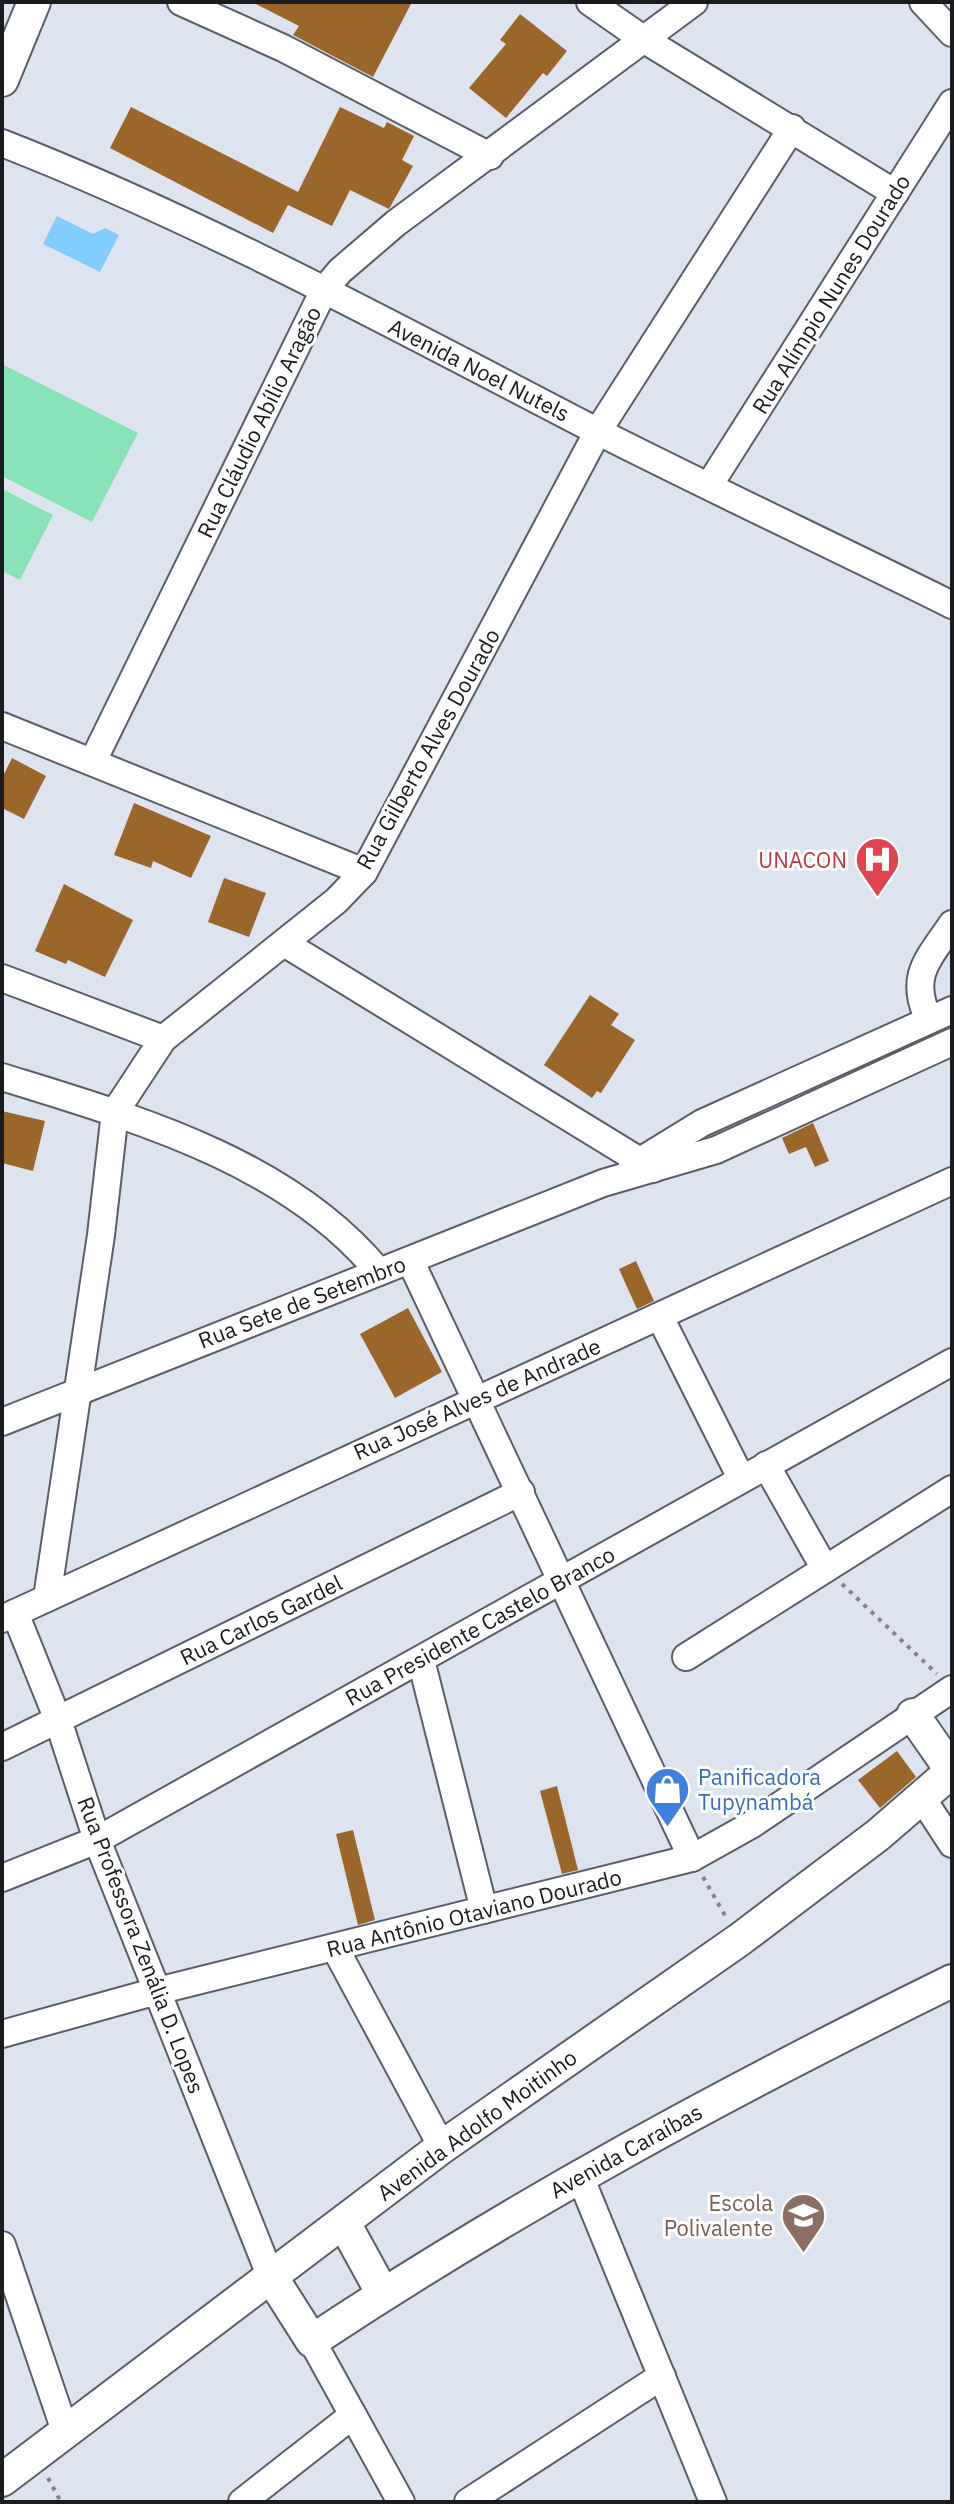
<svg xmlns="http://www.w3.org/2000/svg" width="954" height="2504" viewBox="0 0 954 2504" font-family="'IBM Plex Sans',sans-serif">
	<rect width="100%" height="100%" fill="#dde4ef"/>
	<g fill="#87e2b8">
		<polygon points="2,364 138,433 92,522 2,476"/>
		<polygon points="2,489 53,515 20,580 2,571"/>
	</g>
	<polygon fill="#83ccfe" points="57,216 93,234 105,228 119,235 100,272 43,244"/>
	<g fill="#9a6629">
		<polygon points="252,2 412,2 373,77 293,35 299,26"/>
		<polygon points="520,14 567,51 547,76 543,73 506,118 469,88 506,44 500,40"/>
		<polygon points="131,107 298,192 340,107 384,128 387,122 414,136 402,160 413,166 389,209 350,190 332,226 288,205 273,233 110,148"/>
		<polygon points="12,758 46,776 24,819 2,808 2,778"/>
		<polygon points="134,803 211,836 191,878 153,861 151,868 114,855"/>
		<polygon points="224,878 266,893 249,937 208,922"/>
		<polygon points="64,884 133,920 105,977 68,960 66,964 35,951"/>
		<polygon points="590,995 619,1014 611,1025 635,1040 601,1093 597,1091 592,1098 544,1065"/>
		<polygon points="2,1111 45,1121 33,1171 2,1163"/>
		<polygon points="813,1123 829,1161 815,1167 806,1147 789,1154 782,1138"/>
		<polygon points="636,1261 654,1301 637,1309 619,1269"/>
		<polygon points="408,1308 442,1372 395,1398 360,1334"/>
		<polygon points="897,1751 916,1777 880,1808 858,1780"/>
		<polygon points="557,1786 578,1870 562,1874 540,1791"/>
		<polygon points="353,1830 375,1920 358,1925 336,1834"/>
	</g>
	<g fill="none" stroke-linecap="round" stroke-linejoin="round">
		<defs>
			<g id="minor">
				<polyline points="181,2 283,48 490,156"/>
				<polyline points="590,2 643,39 895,193"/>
				<polyline points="923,2 952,33"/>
				<path d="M2,143C204,222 396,327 589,427C709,488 831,545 952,605"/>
				<polyline points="710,484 952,103"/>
				<polyline points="2,726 364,872"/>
				<polyline points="93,761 324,290 340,271 396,223 694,2"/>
				<polyline points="284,943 653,1169"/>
				<polyline points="2,978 163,1039"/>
				<path d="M929,1020C908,976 928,960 952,924"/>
				<path d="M2,1077C134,1118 288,1161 379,1272"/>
				<polyline points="632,1166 702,1123 952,1010"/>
				<polyline points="410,1260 692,1858"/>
				<polyline points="660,1317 741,1478"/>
				<polyline points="2,1422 603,1183 716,1150 952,1042"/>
				<polyline points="766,1465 825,1569"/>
				<polyline points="47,1598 101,1235 115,1112 163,1039 336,901 364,872 598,431 792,128"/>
				<polyline points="15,1613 58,1720 97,1840 270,2275"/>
				<polyline points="2,1619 952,1181"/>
				<polyline points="686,1657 952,1489"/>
				<polyline points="421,1660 484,1910"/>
				<polyline points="2,1747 521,1492"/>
				<polyline points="922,1798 952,1844"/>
				<polyline points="2,1878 97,1840 952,1362"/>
				<polyline points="335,1948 442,2147"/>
				<polyline points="2,2034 157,1991 692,1858 751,1825 952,1689"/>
				<polyline points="579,2174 713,2502"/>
				<polyline points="2,2245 65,2431"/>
				<polyline points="312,2341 401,2502"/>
				<polyline points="242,2502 353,2415"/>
				<polyline points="468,2502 662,2376"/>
			</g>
			<g id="major">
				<polyline points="2,80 34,2"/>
				<polyline points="344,2223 383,2294"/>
				<path d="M270,2275L312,2341C517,2205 732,2089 952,1981"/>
				<polyline points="2,2480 442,2147 739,1940 878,1835 952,1771 913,1715"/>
			</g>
		</defs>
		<use href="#minor" stroke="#595e68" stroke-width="30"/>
		<use href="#major" stroke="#595e68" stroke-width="36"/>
		<g stroke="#80858c" stroke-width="4" stroke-dasharray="4 6" stroke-linecap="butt">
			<polyline points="842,1584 937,1674"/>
			<polyline points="703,1877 727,1919"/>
			<polyline points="48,2478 61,2502"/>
		</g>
		<use href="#minor" stroke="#fff" stroke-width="26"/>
		<use href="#major" stroke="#fff" stroke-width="32"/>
	</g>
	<defs>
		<symbol id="hospital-pin" viewBox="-11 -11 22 30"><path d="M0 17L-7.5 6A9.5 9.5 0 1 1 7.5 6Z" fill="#e0444e" stroke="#fff"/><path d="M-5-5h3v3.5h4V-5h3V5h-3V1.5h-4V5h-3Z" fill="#fff"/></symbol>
		<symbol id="shop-pin" viewBox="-11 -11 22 30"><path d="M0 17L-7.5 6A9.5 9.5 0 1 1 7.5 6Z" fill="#3f7fe0" stroke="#fff"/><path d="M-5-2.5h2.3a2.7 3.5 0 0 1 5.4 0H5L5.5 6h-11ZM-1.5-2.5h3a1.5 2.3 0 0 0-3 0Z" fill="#fff"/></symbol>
		<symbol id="school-pin" viewBox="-11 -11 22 30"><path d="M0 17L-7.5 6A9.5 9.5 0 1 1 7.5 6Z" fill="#8d6e63" stroke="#fff"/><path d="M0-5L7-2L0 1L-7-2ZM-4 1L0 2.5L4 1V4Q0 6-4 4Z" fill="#fff"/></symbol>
	</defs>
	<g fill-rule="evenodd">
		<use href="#hospital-pin" x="852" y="834" width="51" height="69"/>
		<use href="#shop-pin" x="642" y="1764" width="51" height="69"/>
		<use href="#school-pin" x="778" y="2190" width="51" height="69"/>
	</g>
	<g text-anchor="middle" stroke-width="6" stroke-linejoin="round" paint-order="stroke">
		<g font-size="22" fill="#191b1f" stroke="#fff">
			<text transform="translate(831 294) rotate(-58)" y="8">Rua Alímpio Nunes Dourado</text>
			<text transform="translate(479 370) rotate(27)" y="8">Avenida Noel Nutels</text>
			<text transform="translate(259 422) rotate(-64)" y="8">Rua Cláudio Abílio Aragão</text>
			<text transform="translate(428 749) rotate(-61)" y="8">Rua Gilberto Alves Dourado</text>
			<text transform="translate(302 1302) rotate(-21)" y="8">Rua Sete de Setembro</text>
			<text transform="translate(477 1399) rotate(-24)" y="8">Rua José Alves de Andrade</text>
			<text transform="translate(261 1620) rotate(-26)" y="8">Rua Carlos Gardel</text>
			<text transform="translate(480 1626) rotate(-29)" y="8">Rua Presidente Castelo Branco</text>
			<text transform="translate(474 1913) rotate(-14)" y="8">Rua Antônio Otaviano Dourado</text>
			<text transform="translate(141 1945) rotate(69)" y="8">Rua Professora Zenália D. Lopes</text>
			<text transform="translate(477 2125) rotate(-36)" y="8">Avenida Adolfo Moitinho</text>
			<text transform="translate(626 2151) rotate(-29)" y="8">Avenida Caraíbas</text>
		</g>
		<g font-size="22" fill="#be3a42" stroke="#fff" text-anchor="end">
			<text x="847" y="868">UNACON</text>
		</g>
		<g font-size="22" fill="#366cbe" stroke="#fff" text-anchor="start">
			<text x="698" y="1785">Panificadora<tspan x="698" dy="25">Tupynambá</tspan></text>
		</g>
		<g font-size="22" fill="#785e54" stroke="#fff" text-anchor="end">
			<text x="773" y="2211">Escola<tspan x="773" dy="25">Polivalente</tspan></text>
		</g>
	</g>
	<rect width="954" height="2504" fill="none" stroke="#191b1f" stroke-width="8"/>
</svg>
